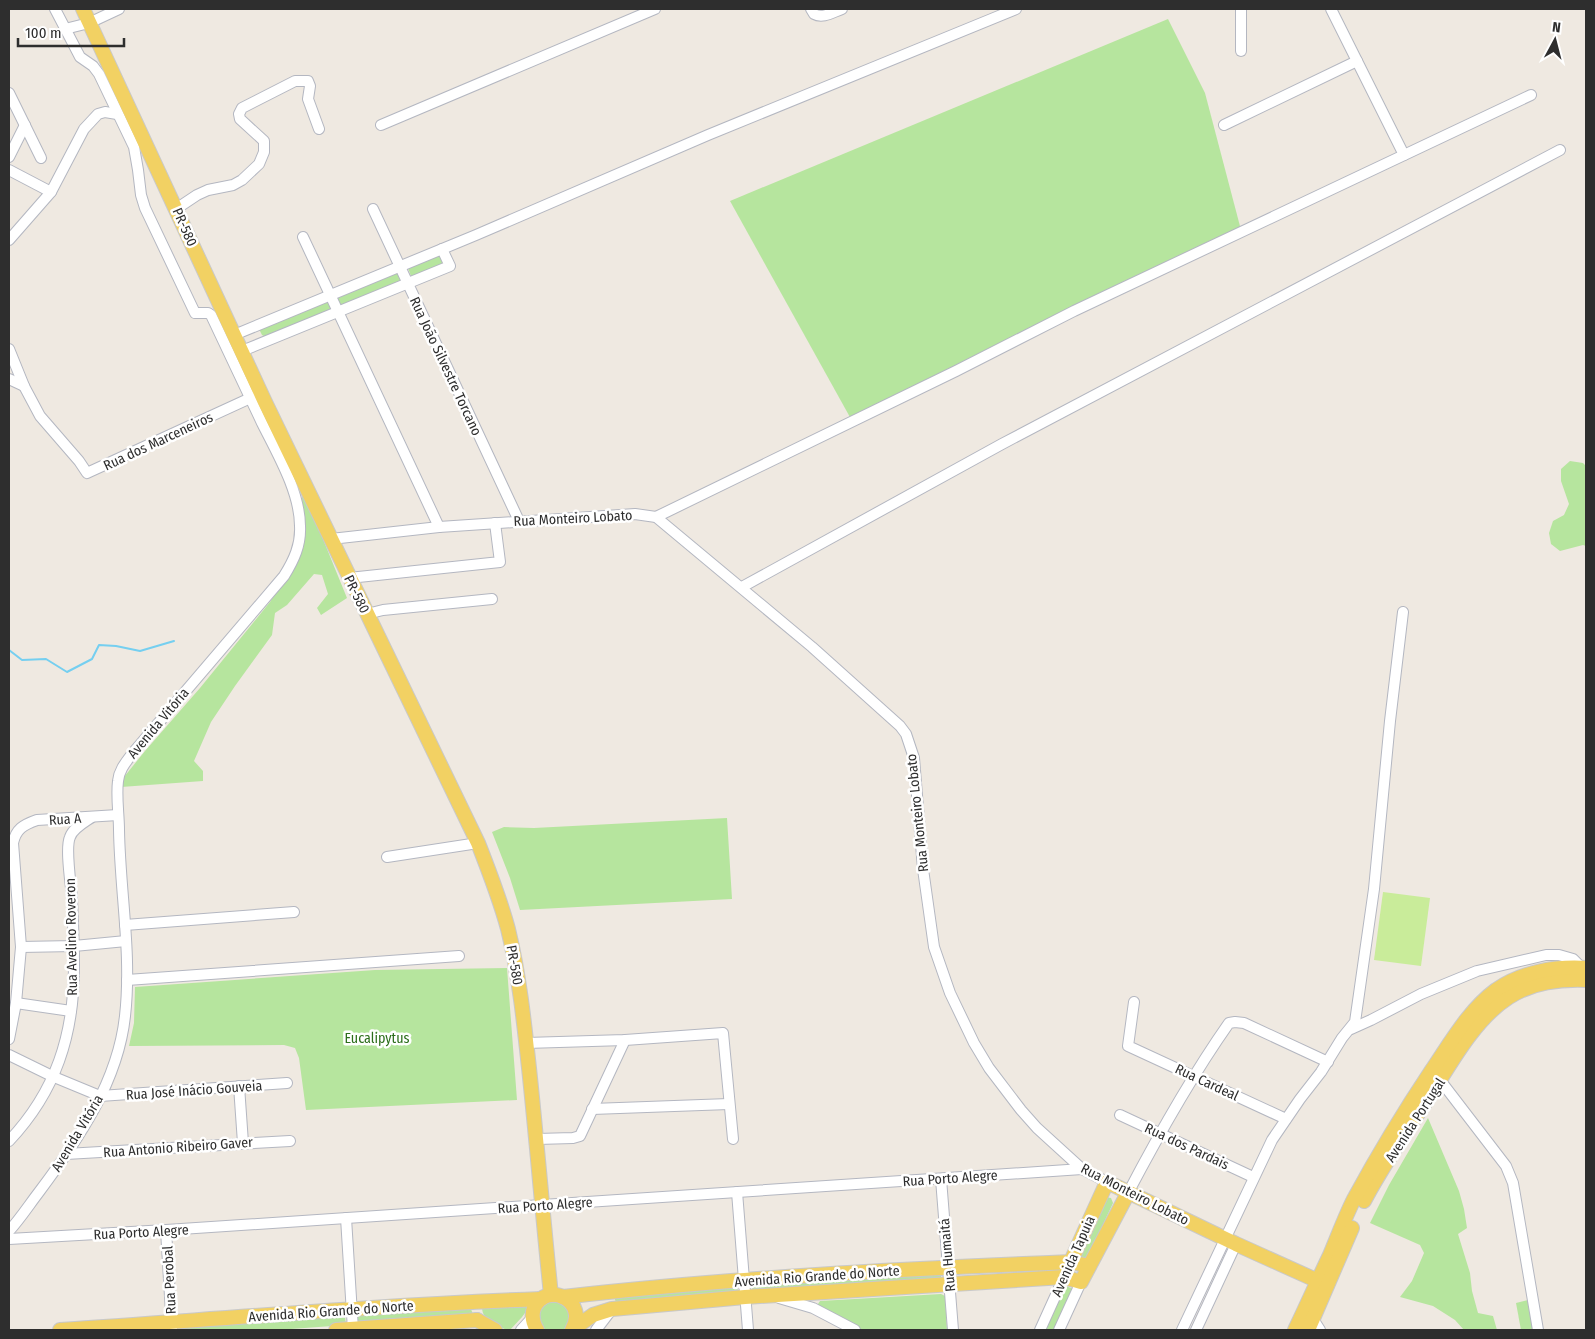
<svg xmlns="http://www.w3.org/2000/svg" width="1595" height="1339" viewBox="0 0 1595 1339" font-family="'Fira Sans Condensed',sans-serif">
	<rect width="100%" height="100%" fill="#efe9e1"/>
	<g fill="#b6e59e">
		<polygon points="1168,19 1205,93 1241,230 851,419 730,201"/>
		<polygon points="440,255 443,261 442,264 414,276 411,276 408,268"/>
		<path d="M397,272L401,278L400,283L343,305C338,304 336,300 337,295Z"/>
		<polygon points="327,301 331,307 329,311 266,337 262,335 259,329"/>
		<polygon points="1570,461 1583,463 1586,466 1586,546 1583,545 1560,551 1551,544 1549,533 1553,521 1564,515 1569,504 1561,481 1561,469"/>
		<polygon points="303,490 347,598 321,615 317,608 328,594 322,575 314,574 287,605 275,613 272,635 235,686 211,722 194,761 203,771 203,781 121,787 124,777 145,751 200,688 270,602 300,555 304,546 302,496"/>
		<polygon points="727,818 732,899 520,910 510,878 492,832 504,827 534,828"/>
		<polygon points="507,968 517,1100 306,1110 299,1058 295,1048 284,1045 129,1046 134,1023 135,987 375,970"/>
		<polygon points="1428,1118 1459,1191 1464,1209 1467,1228 1458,1234 1470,1273 1472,1291 1478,1313 1493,1316 1497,1330 1464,1330 1455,1320 1433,1306 1400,1297 1412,1281 1424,1253 1420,1245 1370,1223 1389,1185"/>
		<polygon points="1105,1197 1111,1198 1113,1203 1087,1259 1080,1258"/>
		<polygon points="941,1274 941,1279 752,1291 752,1286"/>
		<polygon points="1066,1286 1073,1289 1057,1330 1045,1330"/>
		<polygon points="738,1287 737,1294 617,1303 615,1300 615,1297"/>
		<polygon points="941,1294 945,1296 947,1330 861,1330 818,1307 818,1304 820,1301"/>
		<polygon points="548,1300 570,1305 569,1330 541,1330 536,1316"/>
		<polygon points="1528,1300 1536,1330 1521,1330 1516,1303"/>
		<path d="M530,1302C527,1314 518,1321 510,1330C504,1330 489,1322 485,1316C482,1313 482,1308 482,1304Z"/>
		<polygon points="470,1307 473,1314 357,1326 356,1315"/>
		<polygon points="345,1317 346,1325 277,1330 178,1330 178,1327"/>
	</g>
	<polygon fill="#c9ec9a" points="1383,892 1430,898 1421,966 1374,960"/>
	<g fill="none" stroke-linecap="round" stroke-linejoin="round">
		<polyline stroke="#75cff0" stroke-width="2" points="9,650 22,660 46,659 67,672 92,659 99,645 116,646 140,651 174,641"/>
		<defs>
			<g id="minor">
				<path d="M811,9L814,14C823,19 833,12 842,9"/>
				<polyline points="1331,9 1404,155"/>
				<polyline points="65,29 89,23 119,9"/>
				<polyline points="1241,51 1241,9"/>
				<polyline points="9,93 41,158"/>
				<polyline points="381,125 655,9"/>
				<polyline points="1224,125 1357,61"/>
				<polyline points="9,157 25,125"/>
				<polyline points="9,170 51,192"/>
				<polyline points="176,209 197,195 208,190 233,185 242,180 259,164 264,152 264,141 240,119 239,114 242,108 295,81 308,81 310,86 308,99 319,129"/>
				<polyline points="373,209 519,521"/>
				<polyline points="303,237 439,527"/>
				<polyline points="9,240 51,192 84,129 98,114 105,112 117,114"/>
				<polyline points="234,335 476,235 708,135 1016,9"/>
				<polyline points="9,349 24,386"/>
				<polyline points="242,351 450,266 442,249"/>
				<polyline points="9,379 24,386 40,416 79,461 87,473 257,395"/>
				<polyline points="656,517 956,371 1074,311 1531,95"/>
				<polyline points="331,539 439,527 635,514 656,517 812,647 900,726 906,734 914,758 923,869 934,947 950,993 974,1043 989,1068 1021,1110 1037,1128 1082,1169 1107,1182"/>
				<polyline points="349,578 500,562 495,523"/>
				<polyline points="742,587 1002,444 1560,150"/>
				<polyline points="367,614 383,610 492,599"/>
				<polyline points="387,857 478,843"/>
				<polyline points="125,925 294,912"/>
				<polyline points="21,947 74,946 126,941"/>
				<polyline points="127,980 459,956"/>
				<polyline points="1134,1002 1128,1046 1286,1119"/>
				<polyline points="16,1003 71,1011"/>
				<polyline points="1351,1029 1371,1020 1421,994 1477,971 1546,955 1559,955 1573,959 1582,968"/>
				<path d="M9,1039L16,1003L21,947L13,843C16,829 23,825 37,820L118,815"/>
				<polyline points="526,1043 625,1040 723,1033 733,1139"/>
				<polyline points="9,1055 54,1077 100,1096 287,1083"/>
				<polyline points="1440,1080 1506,1166 1513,1183 1538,1330"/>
				<polyline points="239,1086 243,1143"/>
				<polyline points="592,1109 729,1104"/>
				<polyline points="1120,1115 1253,1177"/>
				<polyline points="537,1139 573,1138 580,1136 625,1040"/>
				<path d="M9,1141C56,1091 74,1035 74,967C74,944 73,921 72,898C71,884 65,848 70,837C73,828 85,822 92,817"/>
				<polyline points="66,1154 290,1141"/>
				<polyline points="941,1179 953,1330"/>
				<polyline points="737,1192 748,1330"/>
				<path d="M1128,1193C1159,1134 1191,1077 1229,1023L1235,1022L1244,1023L1328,1062"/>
				<polyline points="346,1218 353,1330"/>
				<polyline points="166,1230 172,1330"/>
				<path d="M9,1231C20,1219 29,1205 39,1192C78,1140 118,1082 125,1016C132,954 120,892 119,830C119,814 116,797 118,781C119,770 126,762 132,754L284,576C294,560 301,545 300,526C300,492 277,453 262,423C245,387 228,351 211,315L208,313H195L145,208L141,195L138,170L134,147L99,74L93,66L80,57L55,9"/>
				<polyline points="9,1239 166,1230 1082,1169"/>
				<polyline points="779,1298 813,1308 855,1330"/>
				<polyline points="1308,1316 1313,1319 1320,1330"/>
				<polyline points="521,1330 532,1318"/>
				<polyline points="596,1330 612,1309"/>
				<polyline points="1040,1330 1064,1277"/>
				<polyline points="1059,1330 1081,1282"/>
				<polyline points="1182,1330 1272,1140 1300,1099 1321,1072 1342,1038 1355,1022 1374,889 1390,721 1403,612"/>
				<polyline points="1196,1330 1236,1244"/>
			</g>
			<g id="major">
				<path d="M83,9L265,402L478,843C489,871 500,899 508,929C519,974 524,1021 529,1068C537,1143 543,1219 551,1295"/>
				<path d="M1364,1201C1384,1163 1409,1127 1433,1091C1453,1059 1477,1017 1509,997C1532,982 1560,979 1586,980"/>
				<polyline points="1067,1270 1107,1182 1236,1244 1327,1285"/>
				<path d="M563,1297C731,1278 901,1269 1071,1262L1089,1266"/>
				<polyline points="477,1320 495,1330"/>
				<polyline points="573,1329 593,1315 612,1309 745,1297 1064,1277 1081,1282 1128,1193"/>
				<path d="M60,1330C221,1319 381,1305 541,1299"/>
				<polyline points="336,1330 477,1320"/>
				<path d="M537,1330C533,1323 531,1316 534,1308C547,1280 589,1301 572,1330"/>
				<path d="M1295,1330C1307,1305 1318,1280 1330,1255C1338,1236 1345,1217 1354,1199C1378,1155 1404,1112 1432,1070C1451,1042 1469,1010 1496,990C1522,972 1555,966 1586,968"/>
				<polyline points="1308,1330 1352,1228"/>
			</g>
		</defs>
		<use href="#minor" stroke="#b4b7c1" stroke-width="12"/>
		<use href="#major" stroke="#c9c9c9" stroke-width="16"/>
		<use href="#minor" stroke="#fff" stroke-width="10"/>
		<use href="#major" stroke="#f2d163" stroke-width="14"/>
	</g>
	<g text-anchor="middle" stroke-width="5" stroke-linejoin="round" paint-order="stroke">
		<g font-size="14" fill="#2e2e2e" stroke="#fff">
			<text transform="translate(185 227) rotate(66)" y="5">PR-580</text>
			<text transform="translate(446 366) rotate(65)" y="5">Rua João Silvestre Torcano</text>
			<text transform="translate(158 441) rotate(-25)" y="5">Rua dos Marceneiros</text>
			<text transform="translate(573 518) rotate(-3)" y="5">Rua Monteiro Lobato</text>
			<text transform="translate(357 594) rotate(64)" y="5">PR-580</text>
			<text transform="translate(158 723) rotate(-50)" y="5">Avenida Vitória</text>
			<text transform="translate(917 813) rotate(-96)" y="5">Rua Monteiro Lobato</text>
			<text transform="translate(65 819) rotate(-4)" y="5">Rua A</text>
			<text transform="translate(71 937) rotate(-91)" y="5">Rua Avelino Roveron</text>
			<text transform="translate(515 965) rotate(80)" y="5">PR-580</text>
			<text transform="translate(1207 1082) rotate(25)" y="5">Rua Cardeal</text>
			<text transform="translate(194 1090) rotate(-4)" y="5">Rua José Inácio Gouveia</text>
			<text transform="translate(1415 1120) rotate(-57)" y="5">Avenida Portugal</text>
			<text transform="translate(77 1133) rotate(-59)" y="5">Avenida Vitória</text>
			<text transform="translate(1187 1146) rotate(25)" y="5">Rua dos Pardais</text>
			<text transform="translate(178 1147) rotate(-4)" y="5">Rua Antonio Ribeiro Gaver</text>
			<text transform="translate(950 1178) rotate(-4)" y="5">Rua Porto Alegre</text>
			<text transform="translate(1135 1194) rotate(27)" y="5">Rua Monteiro Lobato</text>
			<text transform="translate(545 1205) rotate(-4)" y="5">Rua Porto Alegre</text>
			<text transform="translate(141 1232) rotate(-3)" y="5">Rua Porto Alegre</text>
			<text transform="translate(947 1255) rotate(-95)" y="5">Rua Humaitá</text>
			<text transform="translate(1073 1256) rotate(-66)" y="5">Avenida Tapuia</text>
			<text transform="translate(817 1276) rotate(-4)" y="5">Avenida Rio Grande do Norte</text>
			<text transform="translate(169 1280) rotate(-93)" y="5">Rua Perobal</text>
			<text transform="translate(331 1311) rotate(-4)" y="5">Avenida Rio Grande do Norte</text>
		</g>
		<g font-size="14" fill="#2c6e1b" stroke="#fff">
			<text x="377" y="1043">Eucalipytus</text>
		</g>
	</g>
	<rect width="1595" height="1339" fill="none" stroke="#2e2e2e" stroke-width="20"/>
	<g transform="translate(1555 40) rotate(7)" stroke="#ffffff" stroke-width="4" paint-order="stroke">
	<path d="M0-4L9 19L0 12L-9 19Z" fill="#2e2e2e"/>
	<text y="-8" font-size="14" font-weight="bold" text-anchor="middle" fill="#2e2e2e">N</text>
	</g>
	<path d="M18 38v8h106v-8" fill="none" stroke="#2e2e2e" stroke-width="2.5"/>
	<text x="25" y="38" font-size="15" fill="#2e2e2e" stroke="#ffffff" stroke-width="4" paint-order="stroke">100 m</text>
</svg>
